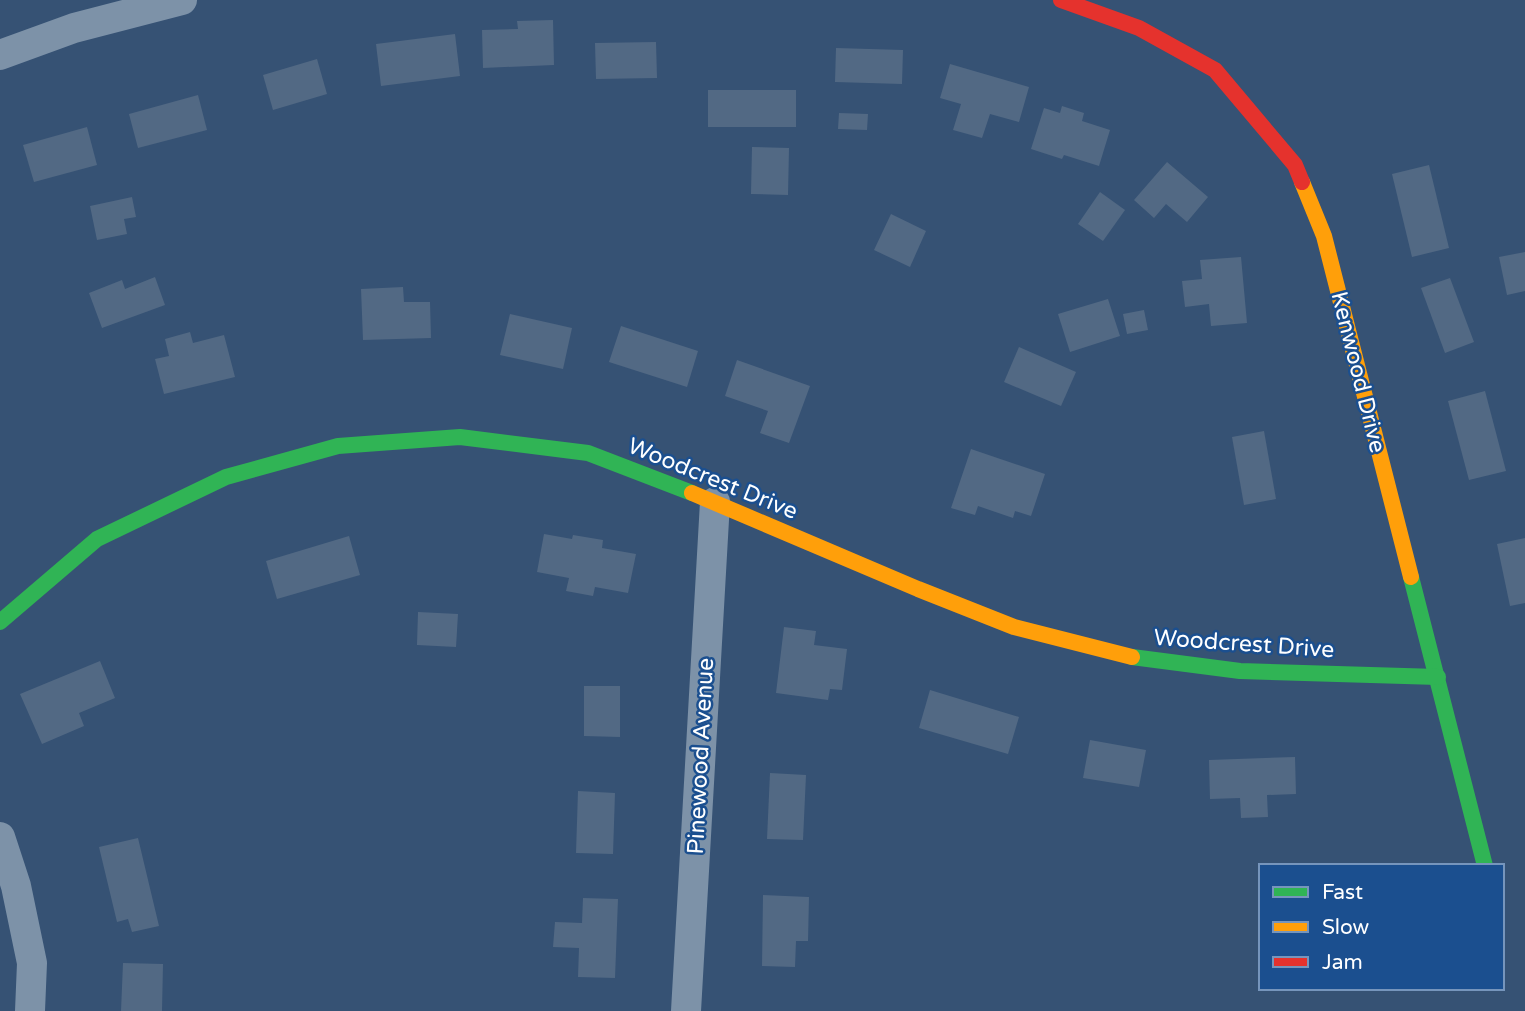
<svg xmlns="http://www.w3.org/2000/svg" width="1525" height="1011" viewBox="0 0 1525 1011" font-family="'Varela Round',sans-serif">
	<rect width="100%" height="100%" fill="#365274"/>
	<g fill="#526984">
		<polygon points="553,20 554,65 483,68 482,30 518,29 517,21"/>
		<polygon points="455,34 460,76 381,86 376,44"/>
		<polygon points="656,42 657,78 596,79 595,43"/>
		<polygon points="836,48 903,50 902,84 835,82"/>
		<polygon points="317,59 327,94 273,110 263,75"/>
		<polygon points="950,64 1029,87 1019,122 990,114 982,138 953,130 961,104 940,98"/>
		<rect x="708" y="90" width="88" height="37"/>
		<polygon points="198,95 207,130 138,148 129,114"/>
		<polygon points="1062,106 1084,113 1082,121 1110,130 1099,166 1064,155 1062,159 1031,149 1044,108 1060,113"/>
		<polygon points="839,113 868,114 867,130 838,129"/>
		<polygon points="87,127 97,165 34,182 23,145"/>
		<polygon points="752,147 789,148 788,195 751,194"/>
		<polygon points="1167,162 1208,197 1187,222 1166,204 1154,218 1134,200"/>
		<polygon points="1429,165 1449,248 1412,257 1392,174"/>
		<polygon points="1100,192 1125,210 1103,241 1078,224"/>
		<polygon points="132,197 136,217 124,219 127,234 97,240 90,206"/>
		<polygon points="891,214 926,231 910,267 874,250"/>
		<polygon points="1525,252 1525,291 1507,295 1499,257"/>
		<polygon points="1241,257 1247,323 1211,326 1209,304 1185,307 1182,281 1202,279 1200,260"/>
		<polygon points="155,277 165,305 102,328 89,293 122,280 125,289"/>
		<polygon points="1450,278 1474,342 1445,353 1421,288"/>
		<polygon points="403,287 404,302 430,302 431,338 363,340 361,289"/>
		<polygon points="1108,299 1120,336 1070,352 1058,314"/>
		<polygon points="1144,310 1148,330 1127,334 1123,314"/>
		<polygon points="510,314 572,328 563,369 500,355"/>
		<polygon points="621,326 698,351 687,387 609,362"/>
		<polygon points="190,332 193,343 224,335 235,377 164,394 155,359 169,356 165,339"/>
		<polygon points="1019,347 1076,372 1061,406 1004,382"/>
		<polygon points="737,360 810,386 789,443 760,433 768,411 725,396"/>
		<polygon points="1485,391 1506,471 1469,480 1448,401"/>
		<polygon points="1264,431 1276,499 1244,505 1232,437"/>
		<polygon points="971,449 1045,474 1031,516 1015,511 1013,518 978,506 975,515 951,508"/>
		<polygon points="544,534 572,539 573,535 603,540 602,548 636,554 628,593 595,587 593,596 566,591 569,578 537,572"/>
		<polygon points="349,536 360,575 277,599 266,561"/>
		<polygon points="1525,538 1525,603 1510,606 1497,544"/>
		<polygon points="418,612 458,614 456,647 417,645"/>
		<polygon points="784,627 816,631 814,645 847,649 842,690 830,689 828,700 776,693"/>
		<polygon points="100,661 115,698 79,713 84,726 42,744 20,694"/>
		<polygon points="584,686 620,686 620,737 584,736"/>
		<polygon points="930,690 1019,717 1008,754 919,728"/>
		<polygon points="1090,740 1146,750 1139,787 1083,778"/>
		<polygon points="1295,757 1296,794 1267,795 1268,817 1241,818 1240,798 1210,799 1209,760"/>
		<polygon points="770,773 806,775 803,840 767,839"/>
		<polygon points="578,791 615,793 613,854 576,853"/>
		<polygon points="138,838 159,926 132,932 128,919 117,922 99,847"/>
		<polygon points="763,895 809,897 808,941 796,941 795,967 762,966"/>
		<polygon points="583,898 618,899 615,978 578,977 579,948 553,947 555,922 582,923"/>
		<polygon points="123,963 163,964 162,1011 121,1011"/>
	</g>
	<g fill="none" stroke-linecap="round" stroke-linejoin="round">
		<g stroke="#7d92a8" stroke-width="30">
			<polyline points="0,55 74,28 182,0"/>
			<polyline points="0,837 16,886 32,963 30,1011"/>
			<polyline points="686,1011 715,502"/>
		</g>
		<g stroke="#30b455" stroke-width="16">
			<polyline points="1411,577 1485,866"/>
			<polyline points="0,622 97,539 226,477 338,446 460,437 588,453 692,493"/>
			<polyline points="1132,657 1240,671 1438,677"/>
		</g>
		<g stroke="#ff9f0a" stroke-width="16">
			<polyline points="1302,182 1324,236 1411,577"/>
			<polyline points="692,493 918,589 1014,627 1132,657"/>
		</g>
		<polyline stroke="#e5322d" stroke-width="16" points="1061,0 1139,28 1215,70 1295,165 1302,182"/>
	</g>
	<g text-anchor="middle" stroke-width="5" stroke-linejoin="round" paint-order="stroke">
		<g font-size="23" fill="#fff" stroke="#1b4f8f">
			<text transform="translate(1359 372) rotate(76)" y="8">Kenwood Drive</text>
			<text transform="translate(713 478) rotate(22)" y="8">Woodcrest Drive</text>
			<text transform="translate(1244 643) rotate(4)" y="8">Woodcrest Drive</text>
			<text transform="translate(700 756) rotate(-87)" y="8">Pinewood Avenue</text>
		</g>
	</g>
	<rect x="1259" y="864" width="245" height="126" fill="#1b4f8f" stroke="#7695bc" stroke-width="2"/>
	<rect x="1273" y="887" width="35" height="10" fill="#30b455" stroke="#7695bc" stroke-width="2"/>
	<text x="1322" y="899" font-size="21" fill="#ffffff">Fast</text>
	<rect x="1273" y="922" width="35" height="10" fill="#ff9f0a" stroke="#7695bc" stroke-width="2"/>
	<text x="1322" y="934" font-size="21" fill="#ffffff">Slow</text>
	<rect x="1273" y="957" width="35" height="10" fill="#e5322d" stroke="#7695bc" stroke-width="2"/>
	<text x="1322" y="969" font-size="21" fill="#ffffff">Jam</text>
</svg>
